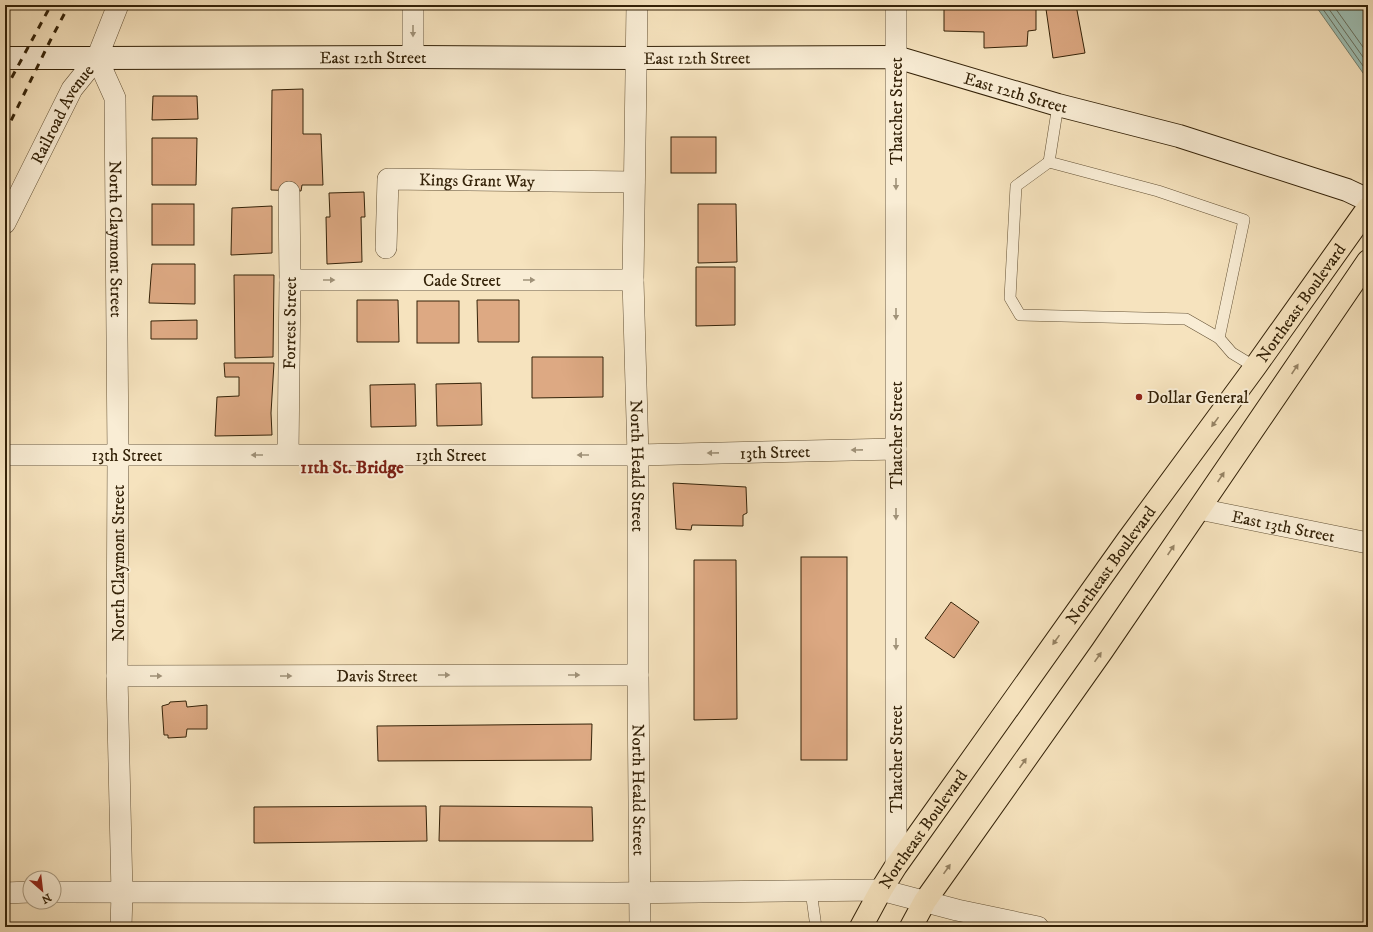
<svg xmlns="http://www.w3.org/2000/svg" width="1373" height="932" viewBox="0 0 1373 932" font-family="'IM FELL DW Pica',serif">
	<rect width="100%" height="100%" fill="#f6e3be"/>
	<filter id="stains"><feTurbulence type="fractalNoise" baseFrequency=".005" numOctaves="4"/><feColorMatrix values="0 0 0 0 .2 0 0 0 0 .09 0 0 0 0 .02 0 0 0 .5 -.17"/></filter>
	<radialGradient id="worn" r=".72"><stop offset=".6" stop-color="#630" stop-opacity="0"/><stop offset="1" stop-color="#630" stop-opacity=".3"/></radialGradient>
	<polygon fill="#9dbeb3" stroke="#73806f" points="1315,5 1368,5 1368,80"/>
	<g fill="none" stroke-linecap="round" stroke-linejoin="round">
		<g stroke="#68705e" stroke-width="1">
			<polyline points="1320,5 1368,73"/>
			<polyline points="1326,5 1368,64"/>
			<polyline points="1333,5 1368,54"/>
		</g>
	</g>
	<g fill="#dda983" stroke="#342208">
		<polygon points="944,5 1036,5 1036,30 1028,31 1027,46 984,48 984,32 944,31"/>
		<polygon points="1067,5 1076,5 1085,53 1053,58 1046,9"/>
		<polygon points="303,89 303,134 321,134 323,185 302,185 301,191 271,190 272,90"/>
		<polygon points="153,96 197,96 198,119 152,120"/>
		<rect x="671" y="137" width="45" height="36"/>
		<polygon points="152,138 197,138 196,185 152,185"/>
		<polygon points="364,192 365,217 361,217 362,262 327,264 326,217 330,217 329,193"/>
		<rect x="152" y="204" width="42" height="41"/>
		<polygon points="698,204 736,204 737,262 698,263"/>
		<polygon points="272,206 272,253 231,255 232,208"/>
		<polygon points="152,264 195,264 195,304 149,303"/>
		<polygon points="696,267 735,267 735,325 696,326"/>
		<polygon points="234,275 274,275 273,357 235,358"/>
		<polygon points="357,300 398,300 399,342 357,342"/>
		<polygon points="477,300 519,300 519,342 478,342"/>
		<rect x="417" y="301" width="42" height="42"/>
		<polygon points="197,320 197,339 151,339 151,321"/>
		<polygon points="532,357 603,357 603,397 532,398"/>
		<polygon points="224,363 274,363 271,413 272,435 215,436 217,397 239,396 239,377 225,377"/>
		<polygon points="481,383 482,425 437,426 436,384"/>
		<polygon points="415,384 416,426 371,427 370,385"/>
		<polygon points="673,483 746,487 747,513 743,515 743,526 692,525 691,530 676,529"/>
		<rect x="801" y="557" width="46" height="203"/>
		<polygon points="694,560 736,560 737,719 694,720"/>
		<polygon points="951,602 979,622 954,658 925,638"/>
		<polygon points="186,701 187,707 207,705 207,729 187,729 186,737 168,738 168,735 164,735 162,706 169,704 170,702"/>
		<polygon points="592,724 591,760 378,761 377,726"/>
		<polygon points="426,806 427,841 254,843 254,807"/>
		<polygon points="440,806 592,807 593,841 439,841"/>
		<polygon points="809,924 808,927 718,927"/>
	</g>
	<g fill="none" stroke-linecap="round" stroke-linejoin="round">
		<defs>
			<g id="lane">
				<polyline points="1058,105 1049,162 1158,191 1244,220 1219,338 1232,353 1255,367"/>
				<polyline points="1049,162 1016,186 1010,298 1020,315 1186,319 1219,338"/>
				<polyline points="811,891 816,927"/>
			</g>
			<g id="street">
				<polyline points="413,5 413,57"/>
				<path id="s1" d="M637,5L633,280L638,455V675L640,927"/>
				<polyline points="896,5 896,866"/>
				<path id="s2" d="M97,58L115,98L118,455L117,676L122,893L121,927"/>
				<path id="s3" d="M5,223L72,89L97,58L118,5"/>
				<path id="s4" d="M386,248L388,179L634,182"/>
				<path id="s5" d="M290,280H633"/>
				<path id="s6" d="M288,454L290,280L289,192"/>
				<path id="s7" d="M5,455H638L896,449"/>
				<path id="s8" d="M1199,509L1368,543"/>
				<path id="s9" d="M117,676L638,675"/>
				<polyline points="54,892 616,893 881,890 957,910 1038,927"/>
				<polyline points="5,893 30,892"/>
			</g>
			<g id="secondary">
				<path id="s10" d="M5,58H97L413,57L637,58L896,57L1058,105L1179,136L1347,190L1368,200"/>
			</g>
			<g id="primary">
				<path id="s11" d="M861,927L881,890L896,866L1127,541L1255,367L1368,208"/>
				<polyline points="911,927 925,901 1102,651 1368,261"/>
			</g>
		</defs>
		<use href="#lane" stroke="#645236" stroke-width="12"/>
		<use href="#street" stroke="#645236" stroke-width="22"/>
		<use href="#secondary" stroke="#342208" stroke-width="24"/>
		<use href="#primary" stroke="#342208" stroke-width="24"/>
		<use href="#lane" stroke="#f9edd5" stroke-width="11"/>
		<use href="#street" stroke="#f9edd5" stroke-width="21"/>
		<use href="#secondary" stroke="#f9edd5" stroke-width="22"/>
		<use href="#primary" stroke="#f6e3be" stroke-width="22"/>
		<g stroke="#342208" stroke-width="3" stroke-dasharray="7 7" stroke-linecap="butt">
			<polyline points="5,90 51,5"/>
			<polyline points="5,133 50,41 69,5"/>
		</g>
	</g>
	<defs><path id="oneway-solid" d="M-6-.8H1V-3.2L6.5 0L1 3.2V.8H-6Z"/></defs>
	<g fill="#a09279">
		<use href="#oneway-solid" transform="translate(413 31) rotate(90)"/>
		<use href="#oneway-solid" transform="translate(896 184) rotate(90)"/>
		<use href="#oneway-solid" transform="translate(329 280)"/>
		<use href="#oneway-solid" transform="translate(529 280)"/>
		<use href="#oneway-solid" transform="translate(896 314) rotate(90)"/>
		<use href="#oneway-solid" transform="translate(857 450) rotate(179)"/>
		<use href="#oneway-solid" transform="translate(713 453) rotate(179)"/>
		<use href="#oneway-solid" transform="translate(257 455) rotate(180)"/>
		<use href="#oneway-solid" transform="translate(583 455) rotate(-180)"/>
		<use href="#oneway-solid" transform="translate(896 514) rotate(90)"/>
		<use href="#oneway-solid" transform="translate(896 644) rotate(90)"/>
		<use href="#oneway-solid" transform="translate(444 675)"/>
		<use href="#oneway-solid" transform="translate(574 675)"/>
		<use href="#oneway-solid" transform="translate(156 676)"/>
		<use href="#oneway-solid" transform="translate(286 676)"/>
	</g>
	<g fill="#958263">
		<use href="#oneway-solid" transform="translate(1295 369) rotate(-56)"/>
		<use href="#oneway-solid" transform="translate(1215 422) rotate(126)"/>
		<use href="#oneway-solid" transform="translate(1221 477) rotate(-56)"/>
		<use href="#oneway-solid" transform="translate(1171 550) rotate(-56)"/>
		<use href="#oneway-solid" transform="translate(1056 640) rotate(125)"/>
		<use href="#oneway-solid" transform="translate(1098 657) rotate(-55)"/>
		<use href="#oneway-solid" transform="translate(1023 763) rotate(-55)"/>
		<use href="#oneway-solid" transform="translate(947 869) rotate(-55)"/>
	</g>
	<circle fill="#8f2418" stroke="#f9edd5" stroke-width="1.5" cx="1139" cy="397" r="4"/>
	<g text-anchor="middle" stroke-width="4" stroke-linejoin="round" paint-order="stroke">
		<g font-size="17" fill="#342208" stroke="#f9edd5">
			<text dy="6" stroke="none"><textPath href="#s10" startOffset="368">East 12th Street</textPath></text>
			<text dy="6" stroke="none"><textPath href="#s10" startOffset="692">East 12th Street</textPath></text>
			<text dy="6" stroke="none"><textPath href="#s10" startOffset="1016">East 12th Street</textPath></text>
			<text transform="translate(896 111) rotate(-90)" y="6">Thatcher Street</text>
			<text dy="6" stroke="none"><textPath href="#s3" startOffset="123">Railroad Avenue</textPath></text>
			<text dy="6" stroke="none"><textPath href="#s4" startOffset="158">Kings Grant Way</textPath></text>
			<text dy="6" stroke="none"><textPath href="#s2" startOffset="185">North Claymont Street</textPath></text>
			<text dy="6" stroke="none"><textPath href="#s5" startOffset="172">Cade Street</textPath></text>
			<text dy="6" stroke="none"><textPath href="#s11" startOffset="764">Northeast Boulevard</textPath></text>
			<text dy="6" stroke="none"><textPath href="#s6" startOffset="131">Forrest Street</textPath></text>
			<text transform="translate(896 435) rotate(-90)" y="6">Thatcher Street</text>
			<text dy="6" stroke="none"><textPath href="#s7" startOffset="770">13th Street</textPath></text>
			<text dy="6" stroke="none"><textPath href="#s7" startOffset="446">13th Street</textPath></text>
			<text dy="6" stroke="none"><textPath href="#s7" startOffset="122">13th Street</textPath></text>
			<text dy="6" stroke="none"><textPath href="#s1" startOffset="461">North Heald Street</textPath></text>
			<text dy="6" stroke="none"><textPath href="#s8" startOffset="86">East 13th Street</textPath></text>
			<text transform="translate(118 563) rotate(-90)" y="6">North Claymont Street</text>
			<text dy="6" stroke="none"><textPath href="#s11" startOffset="440">Northeast Boulevard</textPath></text>
			<text dy="6" stroke="none"><textPath href="#s9" startOffset="260">Davis Street</textPath></text>
			<text transform="translate(896 759) rotate(-90)" y="6">Thatcher Street</text>
			<text dy="6" stroke="none"><textPath href="#s1" startOffset="785">North Heald Street</textPath></text>
			<text dy="6" stroke="none"><textPath href="#s11" startOffset="116">Northeast Boulevard</textPath></text>
		</g>
		<g font-size="17" fill="#342208" stroke="#f9edd5" text-anchor="start">
			<text x="1147" y="403">Dollar General</text>
		</g>
		<g font-size="18" font-weight="bold" fill="#7a1f14" stroke="#f9edd5">
			<text x="352" y="473">11th St. Bridge</text>
		</g>
	</g>
	<rect width="1373" height="932" fill="none" stroke="#f6e3be" stroke-width="20"/>
	<rect x="6" y="6" width="1361" height="920" fill="none" stroke="#342208" stroke-width="2"/>
	<rect x="10" y="10" width="1353" height="912" fill="none" stroke="#342208"/>
	<g transform="translate(42 890) rotate(152)"><circle r="19" fill="#f9edd5" stroke="#aa9c83"/>
	<path d="M0-3L7 15L0 10L-7 15Z" fill="#8f2418"/>
	<text y="-6" font-size="11" font-weight="bold" text-anchor="middle" fill="#342208">N</text>
	</g>
	<rect width="100%" height="100%" filter="url(#stains)"/>
	<rect width="100%" height="100%" fill="url(#worn)"/>
</svg>
